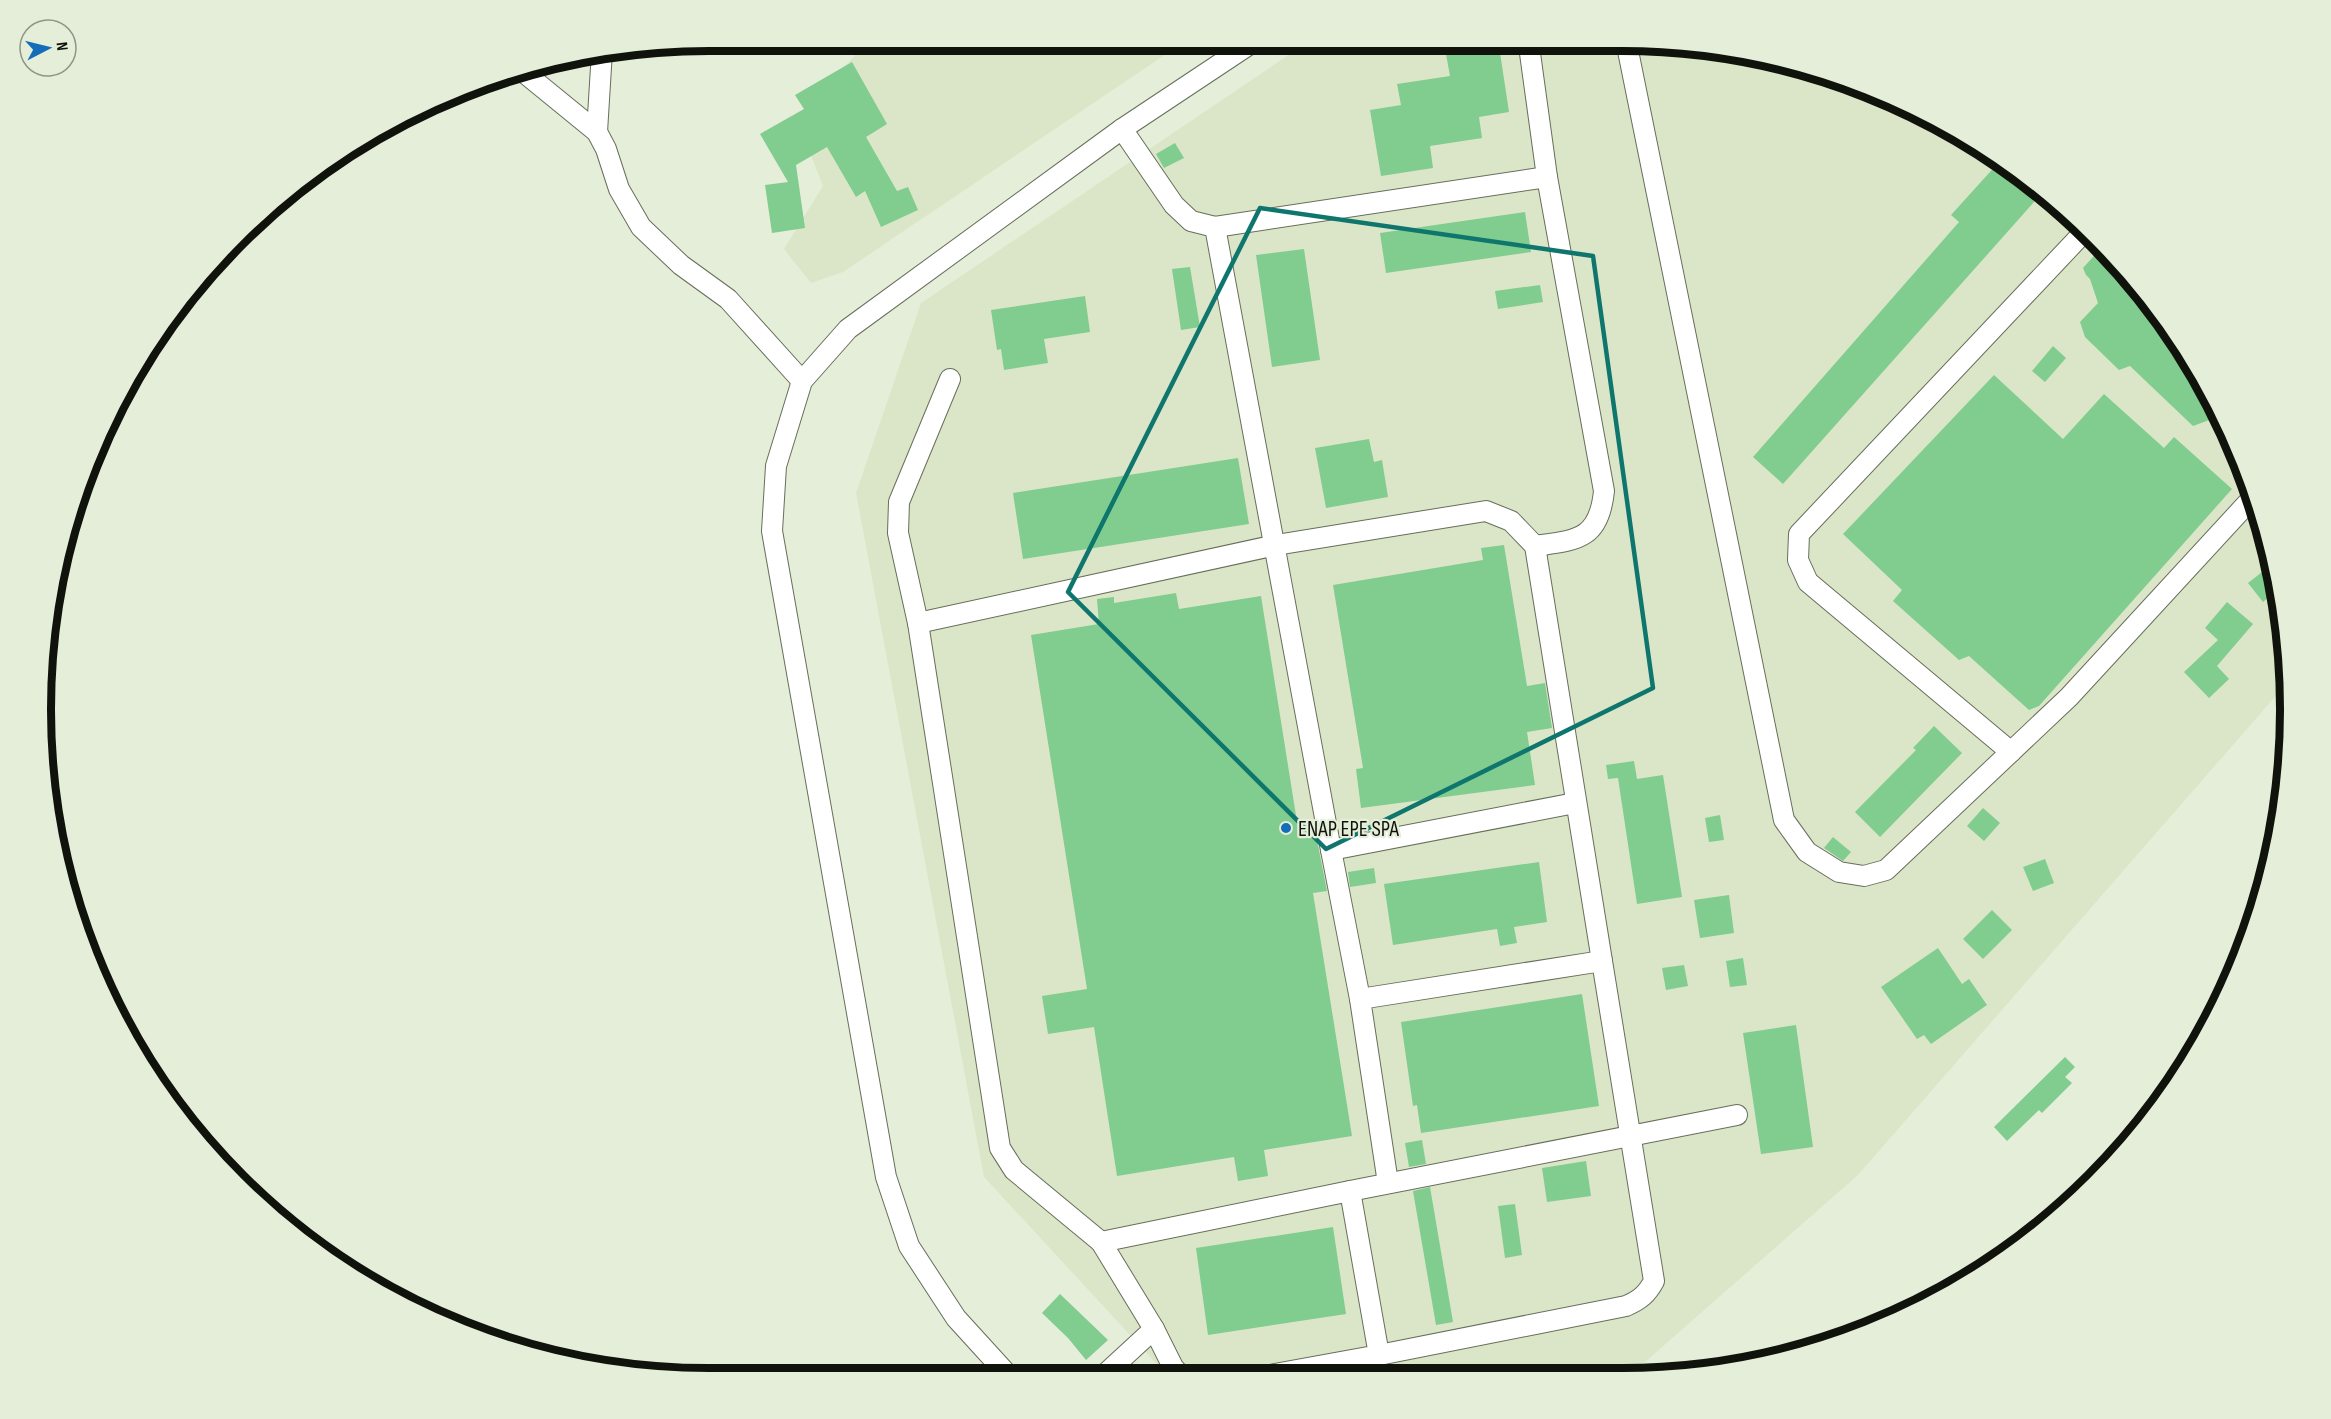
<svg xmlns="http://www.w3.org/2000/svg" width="2331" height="1419" viewBox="0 0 2331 1419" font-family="'Sofia Sans Condensed',sans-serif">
	<rect width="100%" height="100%" fill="#e5eed8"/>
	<g fill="#dbe6c8">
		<polygon points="864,46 1178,46 843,272 811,283 784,249 823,186 796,117"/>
		<polygon points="1302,46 1708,46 1877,91 2028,179 2124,268 2201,375 2255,494 2285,622 2287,683 1858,1175 1628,1377 1167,1375 984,1177 856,493 921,303"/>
	</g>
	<g fill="#81cc8f">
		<polygon points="1499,46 1509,112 1479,117 1482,138 1430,146 1433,168 1381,176 1370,110 1401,105 1397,84 1450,76 1446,54"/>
		<polygon points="852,62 887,124 866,137 897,191 908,187 918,210 881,227 865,191 856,197 827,147 796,165 805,228 772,233 765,185 788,182 760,134 804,109 795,95"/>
		<polygon points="1175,143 1184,158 1164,168 1156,154"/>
		<polygon points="1999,162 2028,179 2043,192 1783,484 1753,457 1959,222 1951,215"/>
		<polygon points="1525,212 1531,252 1386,273 1380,233"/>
		<polygon points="2102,247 2124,268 2201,375 2220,416 2193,426 2130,366 2119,370 2085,337 2080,322 2098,303 2090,279 2086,275 2083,268"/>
		<polygon points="1304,249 1320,360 1272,367 1256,255"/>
		<polygon points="1190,267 1200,327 1181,330 1172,269"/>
		<polygon points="1540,285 1543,302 1498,309 1495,291"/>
		<polygon points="1085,296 1090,332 1044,339 1048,363 1004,370 1001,349 997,350 991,310"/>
		<polygon points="2053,346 2066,358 2045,382 2032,371"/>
		<polygon points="1994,375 2063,439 2104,394 2164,448 2174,437 2232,489 2039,706 2029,710 1969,656 1959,660 1893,601 1902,590 1843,534"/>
		<polygon points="1369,439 1374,462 1382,460 1388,497 1326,508 1315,448"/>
		<polygon points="1238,458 1249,524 1023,559 1013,493"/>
		<polygon points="1504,545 1527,686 1545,683 1552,728 1527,732 1535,785 1361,808 1356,769 1363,768 1333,585 1483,560 1481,548"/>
		<polygon points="2271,565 2277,590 2263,602 2248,583"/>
		<polygon points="1176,593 1179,609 1261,596 1298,828 1314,825 1327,891 1313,893 1352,1136 1264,1150 1268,1176 1238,1181 1234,1157 1117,1176 1094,1027 1048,1034 1042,996 1087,989 1031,635 1099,624 1097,599 1114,597 1114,603"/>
		<polygon points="2227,602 2253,624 2217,666 2229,679 2209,698 2184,672 2218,640 2205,628"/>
		<polygon points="1934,726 1962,753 1880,837 1855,812 1916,750 1913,748"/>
		<polygon points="1634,761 1637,779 1663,775 1682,897 1637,904 1618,778 1608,779 1606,765"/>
		<polygon points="1983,808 2000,823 1984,841 1967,826"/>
		<polygon points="1720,815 1724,840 1709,842 1705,818"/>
		<polygon points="1833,837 1851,852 1843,861 1824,848"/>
		<polygon points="2045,859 2054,883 2033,891 2023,867"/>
		<polygon points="1539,862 1547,922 1514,927 1517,943 1500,946 1497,929 1393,945 1384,884"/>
		<polygon points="1374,868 1376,883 1350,887 1348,872"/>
		<polygon points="1729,895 1734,933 1700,938 1694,900"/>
		<polygon points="1992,910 2012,930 1983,959 1963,939"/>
		<polygon points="1938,948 1962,984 1969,979 1987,1005 1931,1044 1924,1035 1917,1039 1881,987"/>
		<polygon points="1743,958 1747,985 1730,987 1726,961"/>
		<polygon points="1684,965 1688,986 1666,990 1662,968"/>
		<polygon points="1582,994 1599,1106 1421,1133 1417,1105 1413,1106 1401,1022"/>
		<polygon points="1796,1025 1813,1147 1761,1154 1743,1033"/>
		<polygon points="2065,1057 2075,1067 2065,1077 2072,1083 2042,1113 2039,1110 2007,1141 1994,1127"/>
		<polygon points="1422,1140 1426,1164 1409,1167 1405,1143"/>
		<polygon points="1586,1161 1591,1196 1547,1202 1542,1168"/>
		<polygon points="1430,1187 1453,1322 1436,1325 1413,1191"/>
		<polygon points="1515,1204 1522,1255 1505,1258 1498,1206"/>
		<polygon points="1333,1227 1346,1314 1208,1335 1196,1248"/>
		<polygon points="1060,1294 1108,1340 1086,1360 1068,1338 1042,1313"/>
	</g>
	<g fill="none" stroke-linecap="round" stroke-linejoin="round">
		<defs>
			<g id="minor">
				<path d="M1529,46L1547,177L1604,491C1599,540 1577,540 1535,546"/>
				<polyline points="1627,46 1784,820 1807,852 1839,872 1864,876 1886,870 2069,697 2255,495"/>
				<polyline points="521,70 597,132 606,149 619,189 641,227 681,265 728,299 802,381"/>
				<polyline points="1122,129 1174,205 1191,221 1215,227 1331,850 1575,803"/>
				<polyline points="597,132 602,51"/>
				<polyline points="1215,227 1547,177"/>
				<polyline points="950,379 899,502 898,533 918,623 1000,1148 1014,1170 1101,1242 1350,1191 1379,1355 1270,1375"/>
				<polyline points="918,623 1276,545 1486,511 1511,521 1535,546 1602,961"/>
				<polyline points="2011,752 1808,582 1798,560 1799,534 2085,231"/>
				<polyline points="1331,850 1360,999"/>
				<polyline points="1350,1191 1737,1115"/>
				<polyline points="1101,1242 1154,1329"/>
				<path d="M1379,1355L1626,1306C1640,1300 1647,1294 1654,1281L1602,961L1360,999L1388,1183"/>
				<polyline points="1007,1374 956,1318 909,1246 886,1177 772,531 776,466 802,381 848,329 1122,129 1247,46"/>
				<polyline points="1104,1375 1154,1329 1173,1367 1180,1375"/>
			</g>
		</defs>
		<use href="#minor" stroke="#676e5b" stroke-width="22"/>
		<use href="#minor" stroke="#fff" stroke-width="20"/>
	</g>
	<path fill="none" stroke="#0f766e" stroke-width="4.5" stroke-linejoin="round" d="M1260,208L1593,256L1653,688L1326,849L1068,592Z"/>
	<circle fill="#156dba" stroke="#e5eed8" stroke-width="2" cx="1286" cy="828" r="6"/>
	<g text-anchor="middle" stroke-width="4.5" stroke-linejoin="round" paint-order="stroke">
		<g font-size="22" fill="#10130c" stroke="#e5eed8" text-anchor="start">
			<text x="1298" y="836">ENAP EPE SPA</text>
		</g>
	</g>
	<path d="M0 0H2331V1419H0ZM709 51H1622A658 658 0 0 1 2280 709V710A658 658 0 0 1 1622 1368H709A658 658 0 0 1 51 710V709A658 658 0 0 1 709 51Z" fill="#e5eed8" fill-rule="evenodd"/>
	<path fill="none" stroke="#10130c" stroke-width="8" d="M709 51H1622A658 658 0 0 1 2280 709V710A658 658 0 0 1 1622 1368H709A658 658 0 0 1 51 710V709A658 658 0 0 1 709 51Z"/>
	<g transform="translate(48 48) rotate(83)"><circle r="28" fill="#e5eed8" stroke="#909686" stroke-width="1.5"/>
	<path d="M0-4.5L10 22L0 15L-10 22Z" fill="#156dba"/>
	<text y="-9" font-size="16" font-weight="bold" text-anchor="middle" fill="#10130c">N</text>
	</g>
</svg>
